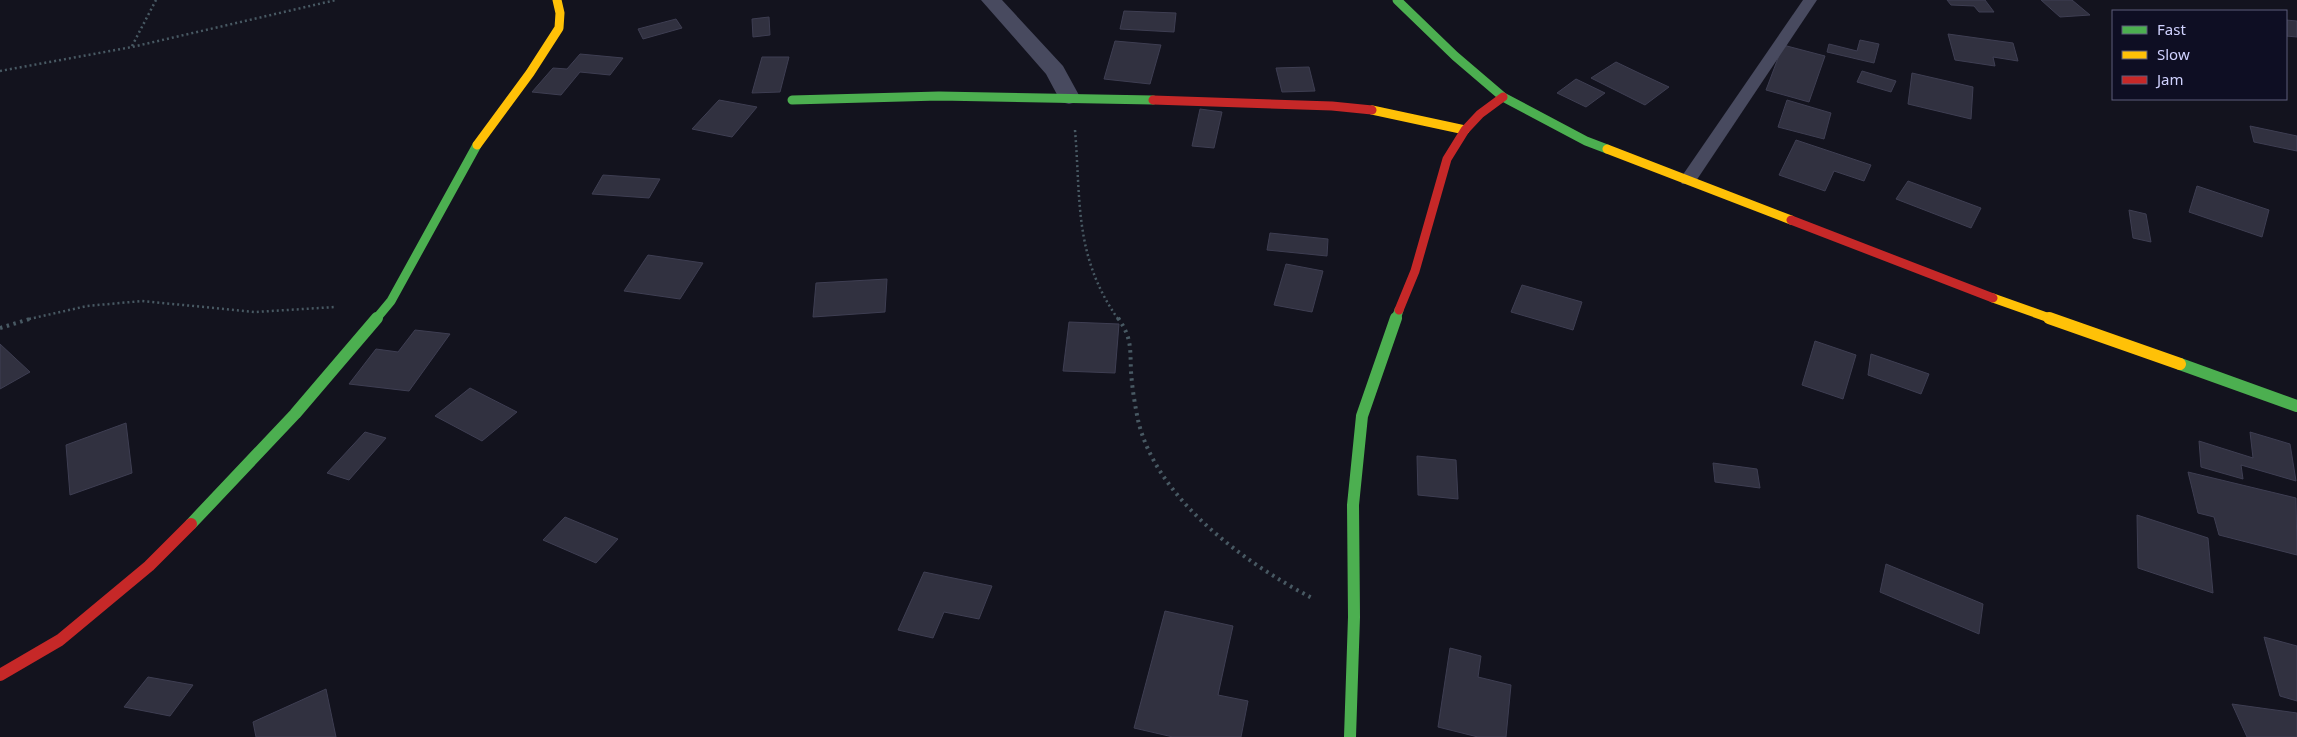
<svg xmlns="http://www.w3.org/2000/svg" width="2297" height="737" viewBox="0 0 2297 737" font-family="'Noto Sans',sans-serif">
	<rect width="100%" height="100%" fill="#13131e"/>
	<g fill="#313140" stroke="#3e3e52">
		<polygon points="1947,0 1985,0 1994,12 1979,12 1974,6 1951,5"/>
		<polygon points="2041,0 2072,0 2090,15 2060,17"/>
		<polygon points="1124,11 1176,13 1174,32 1120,29"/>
		<polygon points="769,17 770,35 753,37 752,19"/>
		<polygon points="676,19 682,28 643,39 638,29"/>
		<polygon points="2286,20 2297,21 2297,37 2286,36"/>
		<polygon points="1948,34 2013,43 2018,61 1993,57 1995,66 1955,60"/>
		<polygon points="1860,40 1879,44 1874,63 1827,52 1829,44 1857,51"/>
		<polygon points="1115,41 1161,45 1150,84 1104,79"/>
		<polygon points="1783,45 1825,56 1809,102 1766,90"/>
		<polygon points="580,54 623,58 610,75 580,72 561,95 532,92 553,68 567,69"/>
		<polygon points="762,57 789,57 780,92 752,93"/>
		<polygon points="1616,62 1641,74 1669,87 1645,105 1591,78"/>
		<polygon points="1309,67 1315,91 1282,92 1276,68"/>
		<polygon points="1862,71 1896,81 1891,92 1857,82"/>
		<polygon points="1912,73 1973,87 1971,119 1908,104"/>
		<polygon points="1576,79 1605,93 1586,107 1557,93"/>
		<polygon points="719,100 757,107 732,137 692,129"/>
		<polygon points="1787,100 1831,113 1824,139 1778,127"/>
		<polygon points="1200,109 1222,112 1214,148 1192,146"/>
		<polygon points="2250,126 2297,136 2297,151 2254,142"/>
		<polygon points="1796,140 1871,165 1864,181 1834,171 1825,191 1779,175"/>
		<polygon points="603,175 660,179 649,198 592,194"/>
		<polygon points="1908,181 1981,208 1971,228 1896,199"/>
		<polygon points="2197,186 2269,210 2262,237 2189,212"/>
		<polygon points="2129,210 2146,214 2151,242 2133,238"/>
		<polygon points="1270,233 1328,239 1327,256 1267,250"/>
		<polygon points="648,255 703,263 680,299 624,291"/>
		<polygon points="1286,264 1323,271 1312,312 1274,305"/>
		<polygon points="887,279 885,312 813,317 816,283"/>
		<polygon points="1522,285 1582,302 1573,330 1511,312"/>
		<polygon points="1069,322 1119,324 1115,373 1063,371"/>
		<polygon points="415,330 450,334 409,391 349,384 376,349 398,352"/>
		<polygon points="1815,341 1856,355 1843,399 1802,385"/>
		<polygon points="0,344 30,372 0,389"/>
		<polygon points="1871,354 1929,374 1921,394 1868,375"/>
		<polygon points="470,388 517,412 482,441 435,416"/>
		<polygon points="126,423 132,473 70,495 66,445"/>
		<polygon points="365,432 386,438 349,480 327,473"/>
		<polygon points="2250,432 2290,444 2296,481 2241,465 2243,479 2201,467 2199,441 2253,458"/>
		<polygon points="1417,456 1456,460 1458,499 1418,495"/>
		<polygon points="1713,463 1757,469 1760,488 1715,482"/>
		<polygon points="2188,472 2296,498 2297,555 2219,535 2214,517 2198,513"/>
		<polygon points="2137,515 2208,538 2213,593 2138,568"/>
		<polygon points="565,517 618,539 596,563 543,540"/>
		<polygon points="1886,564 1983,604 1979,634 1880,592"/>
		<polygon points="924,572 992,586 979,619 944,612 933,638 898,630"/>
		<polygon points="1165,611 1233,626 1218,695 1248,701 1241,737 1173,737 1134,728"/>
		<polygon points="2264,637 2297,646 2297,701 2280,696"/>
		<polygon points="1450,648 1481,656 1478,677 1511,685 1506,737 1478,737 1438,727"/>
		<polygon points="148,677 193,685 170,716 124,707"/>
		<polygon points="326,689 336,737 256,737 253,722"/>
		<polygon points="2232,704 2297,713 2297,737 2247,737"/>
	</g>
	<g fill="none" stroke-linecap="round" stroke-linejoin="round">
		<g stroke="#485963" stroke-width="2.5" stroke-dasharray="2 3" stroke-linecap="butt">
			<polyline points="132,46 156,0"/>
			<polyline points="0,71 132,47 336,0"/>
			<path d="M1075,130C1081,202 1074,256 1118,319"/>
			<polyline points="29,319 87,306 142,301 255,312 335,307"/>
		</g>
		<g stroke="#485963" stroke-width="4" stroke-dasharray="2.5 4.5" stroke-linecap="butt">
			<path d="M1118,318C1132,338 1130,348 1131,371C1132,388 1135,405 1138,420C1156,499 1245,563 1312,598"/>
			<polyline points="0,328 33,318"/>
		</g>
		<polygon fill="#484a5f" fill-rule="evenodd" points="1803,0 1817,0 1694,184 1682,184 1680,180 1682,176"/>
		<polygon fill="#484a5f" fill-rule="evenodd" points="981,0 1002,0 1063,66 1080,97 1077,102 1069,104 1061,102 1046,74"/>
		<g stroke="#4caf50" stroke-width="9">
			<polyline points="1397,0 1455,56 1503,97 1586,141 1607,149"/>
			<polyline points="792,100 939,96 1153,100"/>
			<polyline points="376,319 391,301 477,145"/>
			<polyline points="1396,319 1399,310"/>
		</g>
		<g stroke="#4caf50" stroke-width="12">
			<polyline points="2180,364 2297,406"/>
			<polyline points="191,524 295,414 377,318"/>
			<polyline points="1350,737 1354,617 1353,505 1362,416 1396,318"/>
		</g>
		<g stroke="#ffc107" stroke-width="9">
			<polyline points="1372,110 1465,130"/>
			<polyline points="477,145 530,73 559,28 560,13 557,0"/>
			<polyline points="1607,149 1791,220"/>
			<polyline points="1993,298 2052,319"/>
		</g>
		<polyline stroke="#ffc107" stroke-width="12" points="2049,318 2180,364"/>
		<g stroke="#c62828" stroke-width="9">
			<polyline points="1153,100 1332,106 1372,110"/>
			<polyline points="1791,220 1993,298"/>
			<polyline points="1399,310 1415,271 1447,159 1465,130 1480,114 1503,97"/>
		</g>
		<polyline stroke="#c62828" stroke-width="12" points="0,675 60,640 149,566 191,524"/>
	</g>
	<rect x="2112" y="10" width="175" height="90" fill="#0e0e23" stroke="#5c5c7b"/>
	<rect x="2122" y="26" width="25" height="8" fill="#4caf50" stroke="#5c5c7b"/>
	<text x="2157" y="35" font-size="15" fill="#d0d2ff">Fast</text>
	<rect x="2122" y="51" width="25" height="8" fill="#ffc107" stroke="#5c5c7b"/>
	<text x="2157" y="60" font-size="15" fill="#d0d2ff">Slow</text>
	<rect x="2122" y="76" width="25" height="8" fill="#c62828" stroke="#5c5c7b"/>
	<text x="2157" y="85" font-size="15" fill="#d0d2ff">Jam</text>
</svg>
